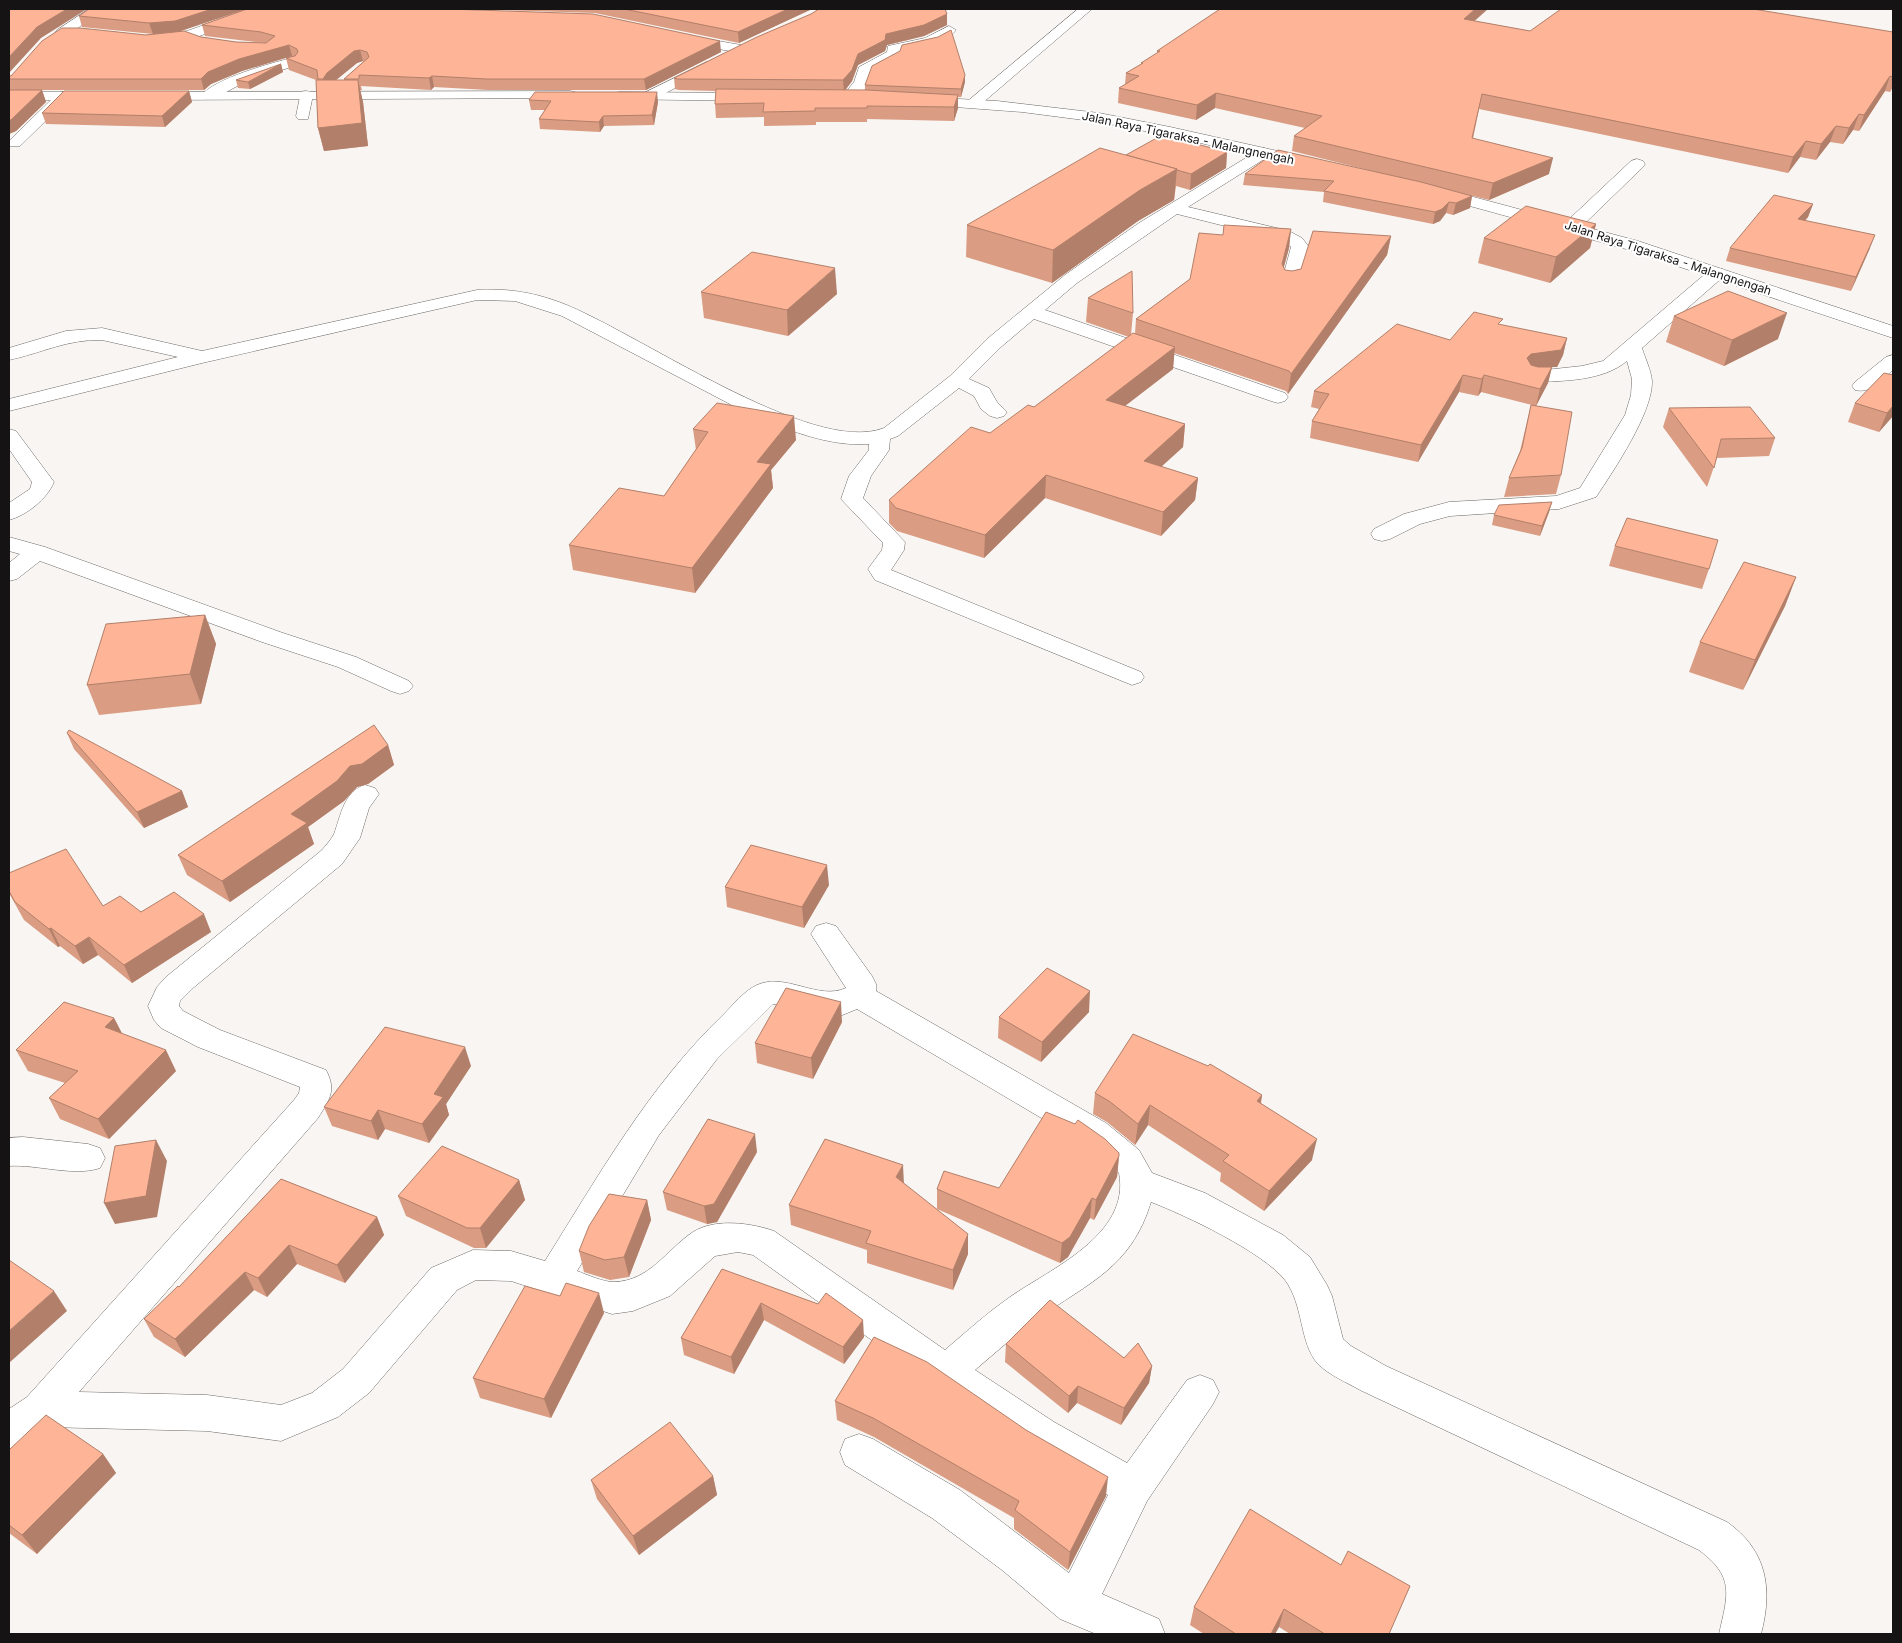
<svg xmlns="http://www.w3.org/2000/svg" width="1902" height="1643" viewBox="0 0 1902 1643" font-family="Inter,sans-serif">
	<rect width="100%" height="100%" fill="#f8f5f2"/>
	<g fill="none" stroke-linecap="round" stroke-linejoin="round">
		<defs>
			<g id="minor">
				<polygon points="89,9 102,10 67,36 57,36 55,33 57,30"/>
				<polygon points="249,9 266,9 265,12 194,38 155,44 148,40 155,36 187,31"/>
				<polygon points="1078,9 1092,9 979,106 969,106 967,103 969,100"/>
				<path d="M949,26L956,30C943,47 919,46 900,51L899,57L871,72C870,85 858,105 843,101L841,98L854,82L859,67L887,52L888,46L925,38Z"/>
				<polygon points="684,35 741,45 748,49 741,53 679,42 677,39"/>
				<path d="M292,58L299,62L297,65L243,83L213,99H203L201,96C213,79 271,63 292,58Z"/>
				<polygon points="707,62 714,66 712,69 654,99 644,99 642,96 644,93"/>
				<polygon points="306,91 311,92 313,95 308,119 298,119 296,116 301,92"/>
				<polygon points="63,92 68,93 70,96 68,99 20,146 10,146 10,140 58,93"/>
				<path d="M1264,148L1269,150L1272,153L1269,156L1188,207L1289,231L1302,238L1309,247L1296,288L1290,289L1284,288L1281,284L1291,247L1290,246L1277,239L1177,214L1077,283L1045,310L1285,393L1288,397L1285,401L1278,403L1271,401L1034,319L1001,347L969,379L989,388L997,402L1007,412L1004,416L997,418L990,416L981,409L974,396L959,388L898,436L890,439L889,450L871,476L863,498L905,542L904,550L891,570L1141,672L1144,677L1141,682L1132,685L875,580L868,569L882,550L883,543L841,499L849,476L869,450V444C828,447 786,429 749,414L562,316L515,301L477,300L202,363L9,411V399L178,357L102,340C67,339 42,353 9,360V348L66,331L102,328L202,351L477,290C505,288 532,292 559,302C633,329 811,457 884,428L950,376L987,339L1065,275L1139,223L1259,150Z"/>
				<polygon points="1637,159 1643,161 1645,164 1643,167 1577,231 1565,231 1563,227 1565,223 1631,161"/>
				<path d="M1717,268L1723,269L1726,273L1723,277L1642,348C1645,358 1651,370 1652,381C1653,412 1614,470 1596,497L1559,509L1450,516L1420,524L1390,539L1382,541L1374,539L1371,534L1374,529L1404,514L1449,502L1556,496L1580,488L1625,415L1631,395L1632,379L1627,361C1603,381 1564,381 1534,382L1527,380L1524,376L1527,372L1582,366L1603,361L1711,269Z"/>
				<path d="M1893,355V370C1882,380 1871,394 1855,390L1852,386L1855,382L1886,357Z"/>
				<path d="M9,429L16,431L54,482C47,499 27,515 9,520V503L30,489L32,482L9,449Z"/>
				<polygon points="9,537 45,547 280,632 356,657 409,681 413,686 409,691 400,694 391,691 338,667 262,642 40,561 17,579 9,581 9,563 20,554 9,551"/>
				<path d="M365,785L375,788L379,794L369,808L360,838L342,864L193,988L180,1001L179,1006L183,1011L220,1030L326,1070C337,1091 329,1100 318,1118L79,1392L207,1395L281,1405L312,1393L343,1369L431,1268L473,1250L511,1251L545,1261C599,1175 649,1086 723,1015C733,1005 744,991 757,985C786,972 818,1001 846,988L811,934L816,926L826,923L836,926L872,976L876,984V991L1106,1123L1139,1150L1152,1173L1205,1193L1283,1235L1310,1257L1327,1285L1332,1296L1343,1339L1351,1346L1386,1366L1727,1522C1767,1550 1773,1589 1761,1634H1719C1728,1594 1735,1577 1699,1550L1360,1390C1346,1382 1329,1375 1318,1364C1299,1343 1304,1305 1285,1280C1263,1252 1185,1215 1151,1202C1131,1268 1088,1283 1037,1319C1015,1335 995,1353 975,1370L1054,1422L1127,1463L1187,1380L1200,1375L1213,1380L1219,1392L1213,1404L1147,1501L1102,1594L1159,1619L1165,1634H1096L1060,1619L1002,1570L932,1518L845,1465L840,1452L845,1439L859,1434L873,1439L960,1490L1069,1573L1108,1495L1026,1448L933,1384L753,1255L738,1252L715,1256L670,1296L633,1311L612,1314L511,1281L476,1280L457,1290L369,1393L338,1417L281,1441L207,1431L46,1427L23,1444L9,1449V1409L27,1397L294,1100L299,1093L300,1087L198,1047L161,1028L154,1020L148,1006L157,987L166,977L322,850C326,845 331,840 334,834C341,815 344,791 365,785ZM773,1004L840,1016L857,1009L1082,1142L1104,1158L1119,1173C1131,1235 1050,1269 1010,1297C987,1313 966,1332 945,1350L774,1231C751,1223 715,1218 693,1232C666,1250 650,1281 614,1282C603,1282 588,1275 577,1271L659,1135L717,1059Z"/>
				<path d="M23,1137L88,1144L100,1148L105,1158L100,1168C74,1177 37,1164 9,1166V1138Z"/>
			</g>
			<g id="major">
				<polygon points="570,91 575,92 577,95 575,98 153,100 148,99 146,96 148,93 153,92"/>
				<polygon points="9,92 97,92 102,93 104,96 102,99 97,100 9,100"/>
				<polygon points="620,92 752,93 757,94 759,97 757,100 752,101 615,99 613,96 615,93"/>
				<polygon points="920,97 997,101 1099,113 1170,127 1309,158 1315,160 1317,163 1315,166 1309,168 1170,136 1099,122 1022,112 915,104 913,101 915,98"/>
				<polygon points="1436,187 1638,241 1893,326 1893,338 1626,249 1430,195 1428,192 1430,189"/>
			</g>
		</defs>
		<use href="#minor" stroke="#6d6a68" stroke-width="1"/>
		<use href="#major" stroke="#6d6a68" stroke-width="1"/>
		<use href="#minor" fill="#fff" fill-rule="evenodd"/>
		<use href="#major" fill="#fff" fill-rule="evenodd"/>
	</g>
	<g fill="#da9c82" fill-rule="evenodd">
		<path d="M89,9H449L721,52L646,90H488L434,87L431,90L361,86L362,90H360L363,102L368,146L324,151L318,128L316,80L289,70L286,58L292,56L242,71L211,84L204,90H9H42L46,102L16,131L9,134V76L146,35L153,34L82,27L79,16ZM243,10L202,25L205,36L265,43L236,42L201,37L180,31ZM363,61H364L344,79V80H336L357,63Z"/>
		<polygon points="468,9 812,9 739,43 595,13"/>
		<polygon points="811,14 947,14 947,25 924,36 887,45 885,51 858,65 852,81 845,90 865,90 865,85 965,82 961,97 958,97 958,108 954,121 867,119 867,122 816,122 816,125 764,126 764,117 716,118 715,104 716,91 679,90 675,89 674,78"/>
		<polygon points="1475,21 1530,31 1893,32 1893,87 1890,92 1885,91 1859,131 1853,130 1843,144 1830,142 1816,160 1800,157 1788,173 1479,109 1473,139 1549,174 1489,200 1436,187 1472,196 1470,208 1453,215 1446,213 1440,221 1433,224 1323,202 1324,192 1243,185 1245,174 1396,177 1292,151 1294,136 1305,128 1215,108 1196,120 1118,103 1119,88 1125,85 1126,73 1141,65 1141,63 1157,54 1157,51"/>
		<polygon points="281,64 283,72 250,89 238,88 236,80"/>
		<polygon points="189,91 192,102 165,127 46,124 42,113"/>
		<polygon points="529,100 658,102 654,125 604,126 600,132 540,129 539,119 545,110 531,110"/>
		<polygon points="1227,152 1226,168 1190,190 1176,186 1174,200 1138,221 1052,283 966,257 967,225 1126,155"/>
		<polygon points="1813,204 1808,217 1805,221 1870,248 1851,291 1726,261 1730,248"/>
		<polygon points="1596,224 1590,248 1550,283 1478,263 1484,238"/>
		<polygon points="1291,229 1289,248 1284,267 1285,270 1292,271 1301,269 1391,236 1387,255 1288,394 1286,391 1174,353 1173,369 1125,406 1185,424 1183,447 1161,467 1198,478 1195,500 1161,536 1045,498 984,558 897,531 889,523 889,500 990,433 1034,407 1129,337 1086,322 1088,298 1133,313 1131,335 1135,334 1136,319 1190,279 1223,235"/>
		<polygon points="701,292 837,294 788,336 704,318"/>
		<polygon points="1674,316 1778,339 1724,366 1666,342"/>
		<polygon points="1501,325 1567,338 1563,355 1557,367 1552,367 1548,383 1536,406 1481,392 1478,396 1459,392 1418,462 1310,438 1312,421 1319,409 1311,407 1314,391 1450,340"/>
		<polygon points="1893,375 1893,416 1879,432 1848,422 1855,403"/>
		<polygon points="1531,405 1561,475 1556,494 1504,497 1509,478 1520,451"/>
		<polygon points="1669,408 1775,438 1769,456 1717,458 1707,487 1663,427"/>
		<polygon points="693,429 796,440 771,470 773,488 695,593 573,570 569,545 664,496 696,450"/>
		<polygon points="1552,502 1549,512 1540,536 1492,525 1494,515"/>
		<polygon points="1615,546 1709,569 1702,589 1609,566"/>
		<polygon points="1796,577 1785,606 1743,690 1689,672 1700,642"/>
		<polygon points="205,615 216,644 201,704 99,715 87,685"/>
		<polygon points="67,733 182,791 188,807 144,828 74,749"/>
		<polygon points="388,745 394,765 368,784 357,787 344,801 308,827 314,844 230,902 187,875 178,855"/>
		<polygon points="9,873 103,906 141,912 211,932 132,983 98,955 83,964 60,946 58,947 24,920 9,893"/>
		<polygon points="829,885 804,928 727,907 725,887"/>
		<polygon points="1089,1012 1041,1062 998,1038 999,1017"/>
		<polygon points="114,1018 122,1034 176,1071 109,1139 60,1119 49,1098 65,1083 28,1071 16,1050"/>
		<polygon points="842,1022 813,1079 757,1063 755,1043"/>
		<polygon points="471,1066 446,1104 449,1115 429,1143 385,1129 378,1140 332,1126 324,1107"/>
		<polygon points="1095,1093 1262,1095 1261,1104 1312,1160 1264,1211 1220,1181 1221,1173 1148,1125 1135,1145 1107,1122 1093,1114"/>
		<polygon points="757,1152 717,1222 707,1224 667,1210 663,1192"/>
		<polygon points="1119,1156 1117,1177 1094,1220 1090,1218 1068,1257 1060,1263 937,1209 937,1189 999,1188"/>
		<polygon points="281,1179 377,1217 384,1235 345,1283 297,1264 267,1297 254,1290 185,1357 154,1337 144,1319 179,1287"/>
		<polygon points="519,1180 525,1200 486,1248 474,1248 406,1216 398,1196"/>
		<polygon points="904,1184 968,1254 953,1290 867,1263 867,1250 791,1225 789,1205"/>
		<polygon points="647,1200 651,1220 629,1277 610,1280 584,1272 579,1251"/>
		<polygon points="722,1269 864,1337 844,1364 764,1320 734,1374 684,1355 681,1338"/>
		<polygon points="560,1296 604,1313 551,1418 480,1398 473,1378"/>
		<polygon points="1006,1344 1124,1358 1152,1366 1149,1383 1121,1425 1077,1403 1068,1413 1005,1362"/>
		<polygon points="835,1401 1106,1496 1068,1570 1014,1529 1014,1518 874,1437 837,1420"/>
		<polygon points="9,1450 103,1454 116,1473 37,1554 9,1533"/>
		<polygon points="713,1476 717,1495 639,1555 597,1499 591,1480"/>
		<polygon points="1341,1565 1410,1586 1389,1634 1290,1634 1279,1627 1275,1634 1204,1634 1190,1625 1194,1607"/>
	</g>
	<g fill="#b27f6a">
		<polygon points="67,9 87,9 41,38 9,73 9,57 37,27"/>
		<polygon points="212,9 254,9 243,10 178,32 153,34 149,23"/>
		<polygon points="788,9 812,9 739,43 738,32"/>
		<polygon points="1475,9 1488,9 1461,33 1464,19"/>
		<polygon points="947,14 947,25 924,36 887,45 885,51 858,65 852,81 844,92 843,80 858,54 886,34"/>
		<polygon points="720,41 721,52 646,90 644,79"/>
		<polygon points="289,45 292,56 242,71 211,84 204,90 201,79 208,72 239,59"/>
		<polygon points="360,50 363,61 357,63 330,85 326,90 323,79 327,73 354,51"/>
		<polygon points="281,64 283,72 250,89 248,82"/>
		<polygon points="965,75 965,82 961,97 961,89"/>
		<polygon points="432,76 434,87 431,90 429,78"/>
		<polygon points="1890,76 1885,91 1859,131 1864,115"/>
		<polygon points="358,80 363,102 368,146 324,151 318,128"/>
		<polygon points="42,90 46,102 16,131 9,134 9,121"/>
		<polygon points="189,91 192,102 165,127 162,116"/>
		<polygon points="657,92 658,102 654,125 652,115"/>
		<polygon points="1216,93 1215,108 1196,120 1197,105"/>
		<polygon points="958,95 958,108 954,121 954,107"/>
		<polygon points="1859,114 1853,130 1843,144 1849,128"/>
		<polygon points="603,116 604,126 600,132 599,122"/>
		<polygon points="1836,126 1830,142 1816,160 1821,144"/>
		<polygon points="1806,141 1800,157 1788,173 1793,157"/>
		<polygon points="1227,152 1226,168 1190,190 1191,174"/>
		<polygon points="1553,158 1549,174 1489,200 1493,183"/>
		<polygon points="1177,169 1174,200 1138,221 1052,283 1053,250 1140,190"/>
		<polygon points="1472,196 1470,208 1453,215 1456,203"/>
		<polygon points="1449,202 1446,213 1440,221 1433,224 1435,212"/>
		<polygon points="1813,204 1808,217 1793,233 1798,219"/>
		<polygon points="1596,224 1590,248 1550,283 1556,257"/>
		<polygon points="1291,229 1289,248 1279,284 1282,264"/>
		<polygon points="1875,235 1870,248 1851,291 1856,277"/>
		<polygon points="1391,236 1387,255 1288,394 1291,374"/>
		<polygon points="835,268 837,294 788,336 787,310"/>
		<polygon points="1787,313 1778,339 1724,366 1732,340"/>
		<polygon points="1567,338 1563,355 1557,367 1552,367 1548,383 1536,406 1540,389 1527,370 1527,358 1531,354"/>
		<polygon points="1175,347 1173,369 1104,422 1106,400"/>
		<polygon points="1463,375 1459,392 1418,462 1421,445"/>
		<polygon points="1484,375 1481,392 1478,396 1482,379"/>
		<polygon points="1893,406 1893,416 1879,432 1887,413"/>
		<polygon points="794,416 796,440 771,470 773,488 695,593 692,568 757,462"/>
		<polygon points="1185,424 1183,447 1142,484 1144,461"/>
		<polygon points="1046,475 1045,498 984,558 985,535"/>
		<polygon points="1198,478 1195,500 1161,536 1163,512"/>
		<polygon points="1552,502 1549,512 1540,536 1542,526"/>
		<polygon points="1796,577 1785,606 1743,690 1755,660"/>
		<polygon points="205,615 216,644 201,704 190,674"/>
		<polygon points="388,745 394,765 368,784 357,787 344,801 308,827 314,844 230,902 222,881 291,814 350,766"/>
		<polygon points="182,791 188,807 144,828 137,812"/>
		<polygon points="827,865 829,885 804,928 802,907"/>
		<polygon points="204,914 211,932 132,983 124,965"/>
		<polygon points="51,928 60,946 58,947 49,929"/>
		<polygon points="89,937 98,955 83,964 75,946"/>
		<polygon points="1090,991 1089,1012 1041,1062 1042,1042"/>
		<polygon points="841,1002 842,1022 813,1079 811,1058"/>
		<polygon points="114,1018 125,1039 105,1027"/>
		<polygon points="465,1047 471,1066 446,1104 449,1115 429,1143 422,1124 434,1094"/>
		<polygon points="166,1050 176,1071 109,1139 98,1119"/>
		<polygon points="1262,1095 1258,1116 1257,1101"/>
		<polygon points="1150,1105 1148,1125 1135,1145 1138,1124"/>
		<polygon points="378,1110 385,1129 378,1140 371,1121"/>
		<polygon points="755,1134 757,1152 717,1222 707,1224 704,1206"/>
		<polygon points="1317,1139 1312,1160 1264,1211 1269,1191"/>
		<polygon points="156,1140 167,1161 157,1217 115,1224 104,1203"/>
		<polygon points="1119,1156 1117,1177 1094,1220 1096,1200"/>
		<polygon points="903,1165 904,1185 896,1177"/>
		<polygon points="519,1180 525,1200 486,1248 480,1228"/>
		<polygon points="1092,1198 1090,1218 1068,1257 1060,1263 1062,1243"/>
		<polygon points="647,1200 651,1220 629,1277 624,1257"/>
		<polygon points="377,1217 384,1235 345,1283 337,1265"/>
		<polygon points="968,1234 968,1254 953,1290 953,1270"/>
		<polygon points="289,1245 297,1264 267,1297 258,1278"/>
		<polygon points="245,1272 254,1290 185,1357 175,1339"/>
		<polygon points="54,1291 67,1311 9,1363 9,1331"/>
		<polygon points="599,1293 604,1313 551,1418 544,1399"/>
		<polygon points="761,1303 764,1320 734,1374 731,1357"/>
		<polygon points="863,1320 864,1337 844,1364 843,1347"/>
		<polygon points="1152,1366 1149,1383 1121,1425 1124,1408"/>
		<polygon points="1078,1386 1077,1403 1068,1413 1069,1396"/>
		<polygon points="103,1454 116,1473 37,1554 22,1535"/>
		<polygon points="713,1476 717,1495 639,1555 633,1536"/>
		<polygon points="1108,1477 1106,1496 1068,1570 1070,1552"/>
		<polygon points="1284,1609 1279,1627 1275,1634 1271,1634"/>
	</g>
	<g fill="#feb597" stroke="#b27f6a">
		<polygon points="9,9 67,9 37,27 9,57"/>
		<polygon points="89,9 212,9 175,21 149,23 79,16"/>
		<polygon points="247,9 447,9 593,14 720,41 644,79 486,79 432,76 429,78 359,75 359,79 344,79 369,57 367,52 360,50 354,51 327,73 323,79 318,79 317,70 286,58 295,56 298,52 297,49 289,45 239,59 208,72 201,79 9,79 9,76 11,76 42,41 62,28 80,28 146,35 184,31 201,37 236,42 266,43 275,36 261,32 202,25"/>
		<polygon points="624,9 788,9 738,32"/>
		<polygon points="819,9 945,9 947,14 924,25 886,34 885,40 858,54 852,70 843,80 678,79 674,78 757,37 811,14"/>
		<polygon points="1220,9 1475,9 1464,19 1530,31 1561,9 1753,9 1893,32 1893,77 1890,76 1864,115 1859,114 1849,128 1836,126 1821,144 1806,141 1793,157 1482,94 1472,138 1553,158 1493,183 1294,136 1322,116 1216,93 1197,105 1119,88 1139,76 1126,73 1143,63 1141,63 1160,51 1157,51"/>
		<polygon points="951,30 965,75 961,89 865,85 872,66 900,51 902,45 938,37"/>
		<polygon points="281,64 248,82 236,80"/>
		<polygon points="316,80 358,80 362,123 318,128"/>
		<polygon points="716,89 867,90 958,95 954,107 867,106 867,108 815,108 815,111 763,112 764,103 715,104"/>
		<polygon points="9,90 42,90 12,119 9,121"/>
		<polygon points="64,91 189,91 162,116 42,113"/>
		<polygon points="535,92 657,92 652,115 603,116 599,122 539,119 551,101 529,100"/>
		<polygon points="1162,135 1227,152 1191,174 1177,170 1177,169 1126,155"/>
		<polygon points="1100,148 1177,169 1140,190 1053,250 967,225"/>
		<polygon points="1278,150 1421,182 1472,196 1456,203 1449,202 1442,209 1435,212 1324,191 1334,181 1245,174"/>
		<polygon points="1774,195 1813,204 1798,219 1875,235 1856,277 1730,248"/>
		<polygon points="1526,206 1596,224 1556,257 1484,238"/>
		<polygon points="1224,225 1291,229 1282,264 1285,270 1292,271 1301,269 1313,231 1391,236 1291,374 1289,371 1136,319 1190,279 1199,233 1223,235"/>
		<polygon points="752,252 835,268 787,310 701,292"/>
		<polygon points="1132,271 1133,313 1088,298"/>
		<polygon points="1728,291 1787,313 1732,340 1674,316"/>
		<polygon points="1474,312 1503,319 1498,324 1567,338 1561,350 1531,354 1527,358 1531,365 1538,367 1552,367 1540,389 1484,375 1482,379 1463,375 1421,445 1312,421 1329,394 1314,391 1397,324 1450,340"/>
		<polygon points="1133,333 1175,347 1106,400 1185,424 1144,461 1198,478 1163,512 1046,475 985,535 896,508 889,500 971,427 990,433 1028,405 1034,407"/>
		<polygon points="1884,373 1893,375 1893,406 1887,413 1855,403"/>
		<polygon points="717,403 794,416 757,462 771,464 692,568 569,545 619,488 664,496 708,432 693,429"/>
		<polygon points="1531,405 1572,412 1561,475 1509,478 1522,448"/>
		<polygon points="1750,407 1775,438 1721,439 1714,468 1669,408"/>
		<polygon points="1552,502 1542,526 1494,515 1499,505"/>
		<polygon points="1627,518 1718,540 1709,569 1615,546"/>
		<polygon points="1744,562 1796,577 1755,660 1700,642"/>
		<polygon points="205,615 190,674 87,685 106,624"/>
		<polygon points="374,725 388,745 362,764 350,766 337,781 291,814 307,823 222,881 178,855"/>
		<polygon points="69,730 182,791 137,812 67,733"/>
		<polygon points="751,845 827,865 802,907 725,887"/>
		<polygon points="66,849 103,906 120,896 141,912 174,892 204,914 124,965 89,937 75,946 51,928 49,929 15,902 9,891 9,873"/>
		<polygon points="1047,968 1090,991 1042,1042 999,1017"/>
		<polygon points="786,988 841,1002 811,1058 755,1043"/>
		<polygon points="64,1002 114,1018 105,1027 166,1050 98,1119 49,1098 78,1071 16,1050"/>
		<polygon points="385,1027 465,1047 434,1094 443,1097 422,1124 378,1110 371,1121 324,1107"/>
		<polygon points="1133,1034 1208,1066 1210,1064 1262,1095 1257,1101 1317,1139 1269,1191 1223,1161 1229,1155 1150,1105 1138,1124 1109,1101 1095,1093"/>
		<polygon points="1046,1112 1075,1124 1078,1120 1105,1139 1119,1153 1119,1156 1096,1200 1092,1198 1070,1237 1062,1243 937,1189 944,1171 999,1188"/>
		<polygon points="708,1119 755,1134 714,1204 704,1206 663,1192"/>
		<polygon points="825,1139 903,1165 896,1177 968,1234 953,1270 866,1243 871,1231 789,1205"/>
		<polygon points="156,1140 146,1196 104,1203 115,1146"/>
		<polygon points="442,1146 519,1180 480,1228 467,1228 398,1196"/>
		<polygon points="281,1179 377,1217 337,1265 289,1245 258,1278 245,1272 175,1339 144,1319 178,1286 179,1287"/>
		<polygon points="609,1194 647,1200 624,1257 605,1260 579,1251 589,1226"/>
		<polygon points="9,1260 54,1291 9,1331"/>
		<polygon points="722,1269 818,1304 826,1293 863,1320 843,1347 761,1303 731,1357 681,1338"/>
		<polygon points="566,1283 599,1293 544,1399 473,1378 525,1286 560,1296"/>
		<polygon points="1050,1300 1124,1358 1138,1343 1152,1366 1124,1408 1078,1386 1069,1396 1006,1344"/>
		<polygon points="874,1337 927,1362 1026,1430 1108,1477 1070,1552 1015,1510 1019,1501 873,1418 835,1401"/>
		<polygon points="46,1415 103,1454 22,1535 9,1525 9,1450"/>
		<polygon points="670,1422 713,1476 633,1536 591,1480"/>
		<polygon points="1250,1509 1341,1565 1348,1551 1410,1586 1389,1634 1325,1634 1284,1609 1271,1634 1236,1634 1194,1607"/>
	</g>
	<g text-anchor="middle" stroke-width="4" stroke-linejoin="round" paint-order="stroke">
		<g font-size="12" fill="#151313" stroke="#fff">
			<text transform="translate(1188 138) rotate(12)" y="4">Jalan Raya Tigaraksa - Malangnengah</text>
			<text transform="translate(1668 258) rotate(18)" y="4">Jalan Raya Tigaraksa - Malangnengah</text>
		</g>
	</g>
	<rect width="1902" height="1643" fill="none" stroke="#151313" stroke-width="20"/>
</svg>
